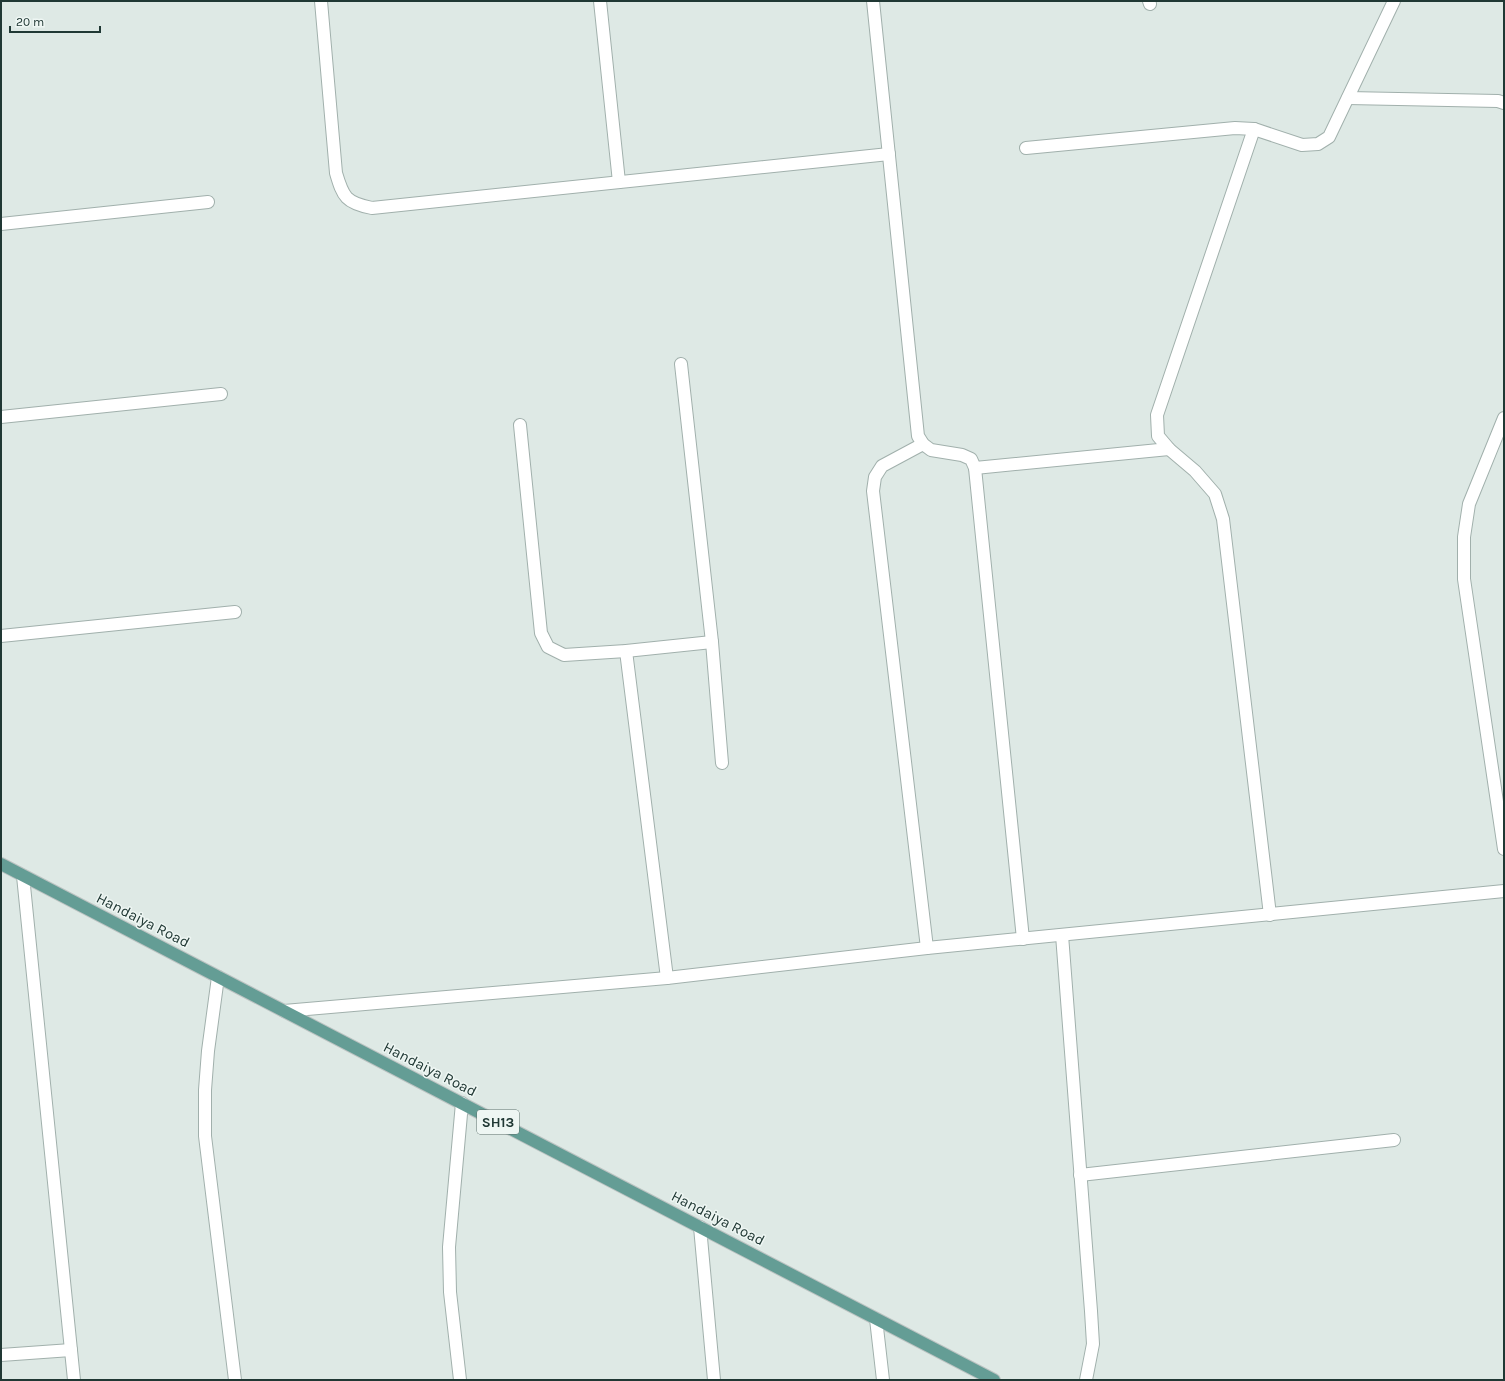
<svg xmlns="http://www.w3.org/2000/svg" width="1505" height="1381" viewBox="0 0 1505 1381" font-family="Karla,sans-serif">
	<rect width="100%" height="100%" fill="#dee9e5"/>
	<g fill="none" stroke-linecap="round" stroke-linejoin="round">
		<defs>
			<g id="minor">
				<path d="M321,1L336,173C343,197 346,203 372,208L889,154"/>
				<polyline points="600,1 619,182"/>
				<polyline points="873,1 918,436 923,444 931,450 962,455 971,459 975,468 1023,939"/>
				<polyline points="1149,1 1150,4"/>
				<polyline points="1348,98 1498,101 1504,103"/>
				<polyline points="1254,129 1157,415 1158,436 1169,449 1195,471 1215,494 1223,519 1270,915"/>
				<polyline points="1026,148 1235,128 1254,129 1302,145 1318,144 1329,137 1394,1"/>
				<polyline points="1,224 208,202"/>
				<polyline points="681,364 712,642 722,763"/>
				<polyline points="1,417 221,394"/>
				<polyline points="1504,418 1469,504 1464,537 1464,579 1504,849"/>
				<polyline points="520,425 541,633 548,647 564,655 626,651 712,642"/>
				<polyline points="923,444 882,466 875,477 873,491 927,948"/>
				<polyline points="975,468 1169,449"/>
				<polyline points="1,636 235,612"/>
				<polyline points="626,651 667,978"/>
				<polyline points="23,876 74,1380"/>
				<polyline points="1062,935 1091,1311 1093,1344 1086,1380"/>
				<polyline points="218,977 208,1051 205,1090 205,1136 235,1380"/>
				<polyline points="284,1011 667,978 927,948 1504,891"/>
				<polyline points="1080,1175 1394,1140"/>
				<polyline points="700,1227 714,1380"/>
				<polyline points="876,1319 883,1380"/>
				<polyline points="1,1355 71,1350"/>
				<polyline points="460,1380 450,1292 449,1247 462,1103"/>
			</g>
			<polyline id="primary" points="1,864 994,1380"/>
		</defs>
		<use href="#minor" stroke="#a1b0ac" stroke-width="14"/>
		<use href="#primary" stroke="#bcc3c2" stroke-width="14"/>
		<use href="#minor" stroke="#fff" stroke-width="12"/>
		<use href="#primary" stroke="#649d95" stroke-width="12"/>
	</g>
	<g text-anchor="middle" stroke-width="3" stroke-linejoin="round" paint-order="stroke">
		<rect fill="#eef6f3" stroke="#5e716d" stroke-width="1" x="477" y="1110" width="42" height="24" rx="3"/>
		<g font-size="14" font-weight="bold" fill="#203834">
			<text x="498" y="1127">SH13</text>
		</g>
		<g font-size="15" fill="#203834" stroke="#eef6f3">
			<text transform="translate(143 920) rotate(27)" y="5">Handaiya Road</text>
			<text transform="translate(430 1069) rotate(27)" y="5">Handaiya Road</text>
			<text transform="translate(718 1218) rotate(27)" y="5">Handaiya Road</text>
		</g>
	</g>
	<rect width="1505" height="1381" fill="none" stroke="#203834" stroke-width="4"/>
	<path d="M10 26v6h90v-6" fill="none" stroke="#203834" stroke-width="2"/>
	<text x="16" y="26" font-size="12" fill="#203834" stroke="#eef6f3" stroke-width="3" paint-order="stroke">20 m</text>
</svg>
